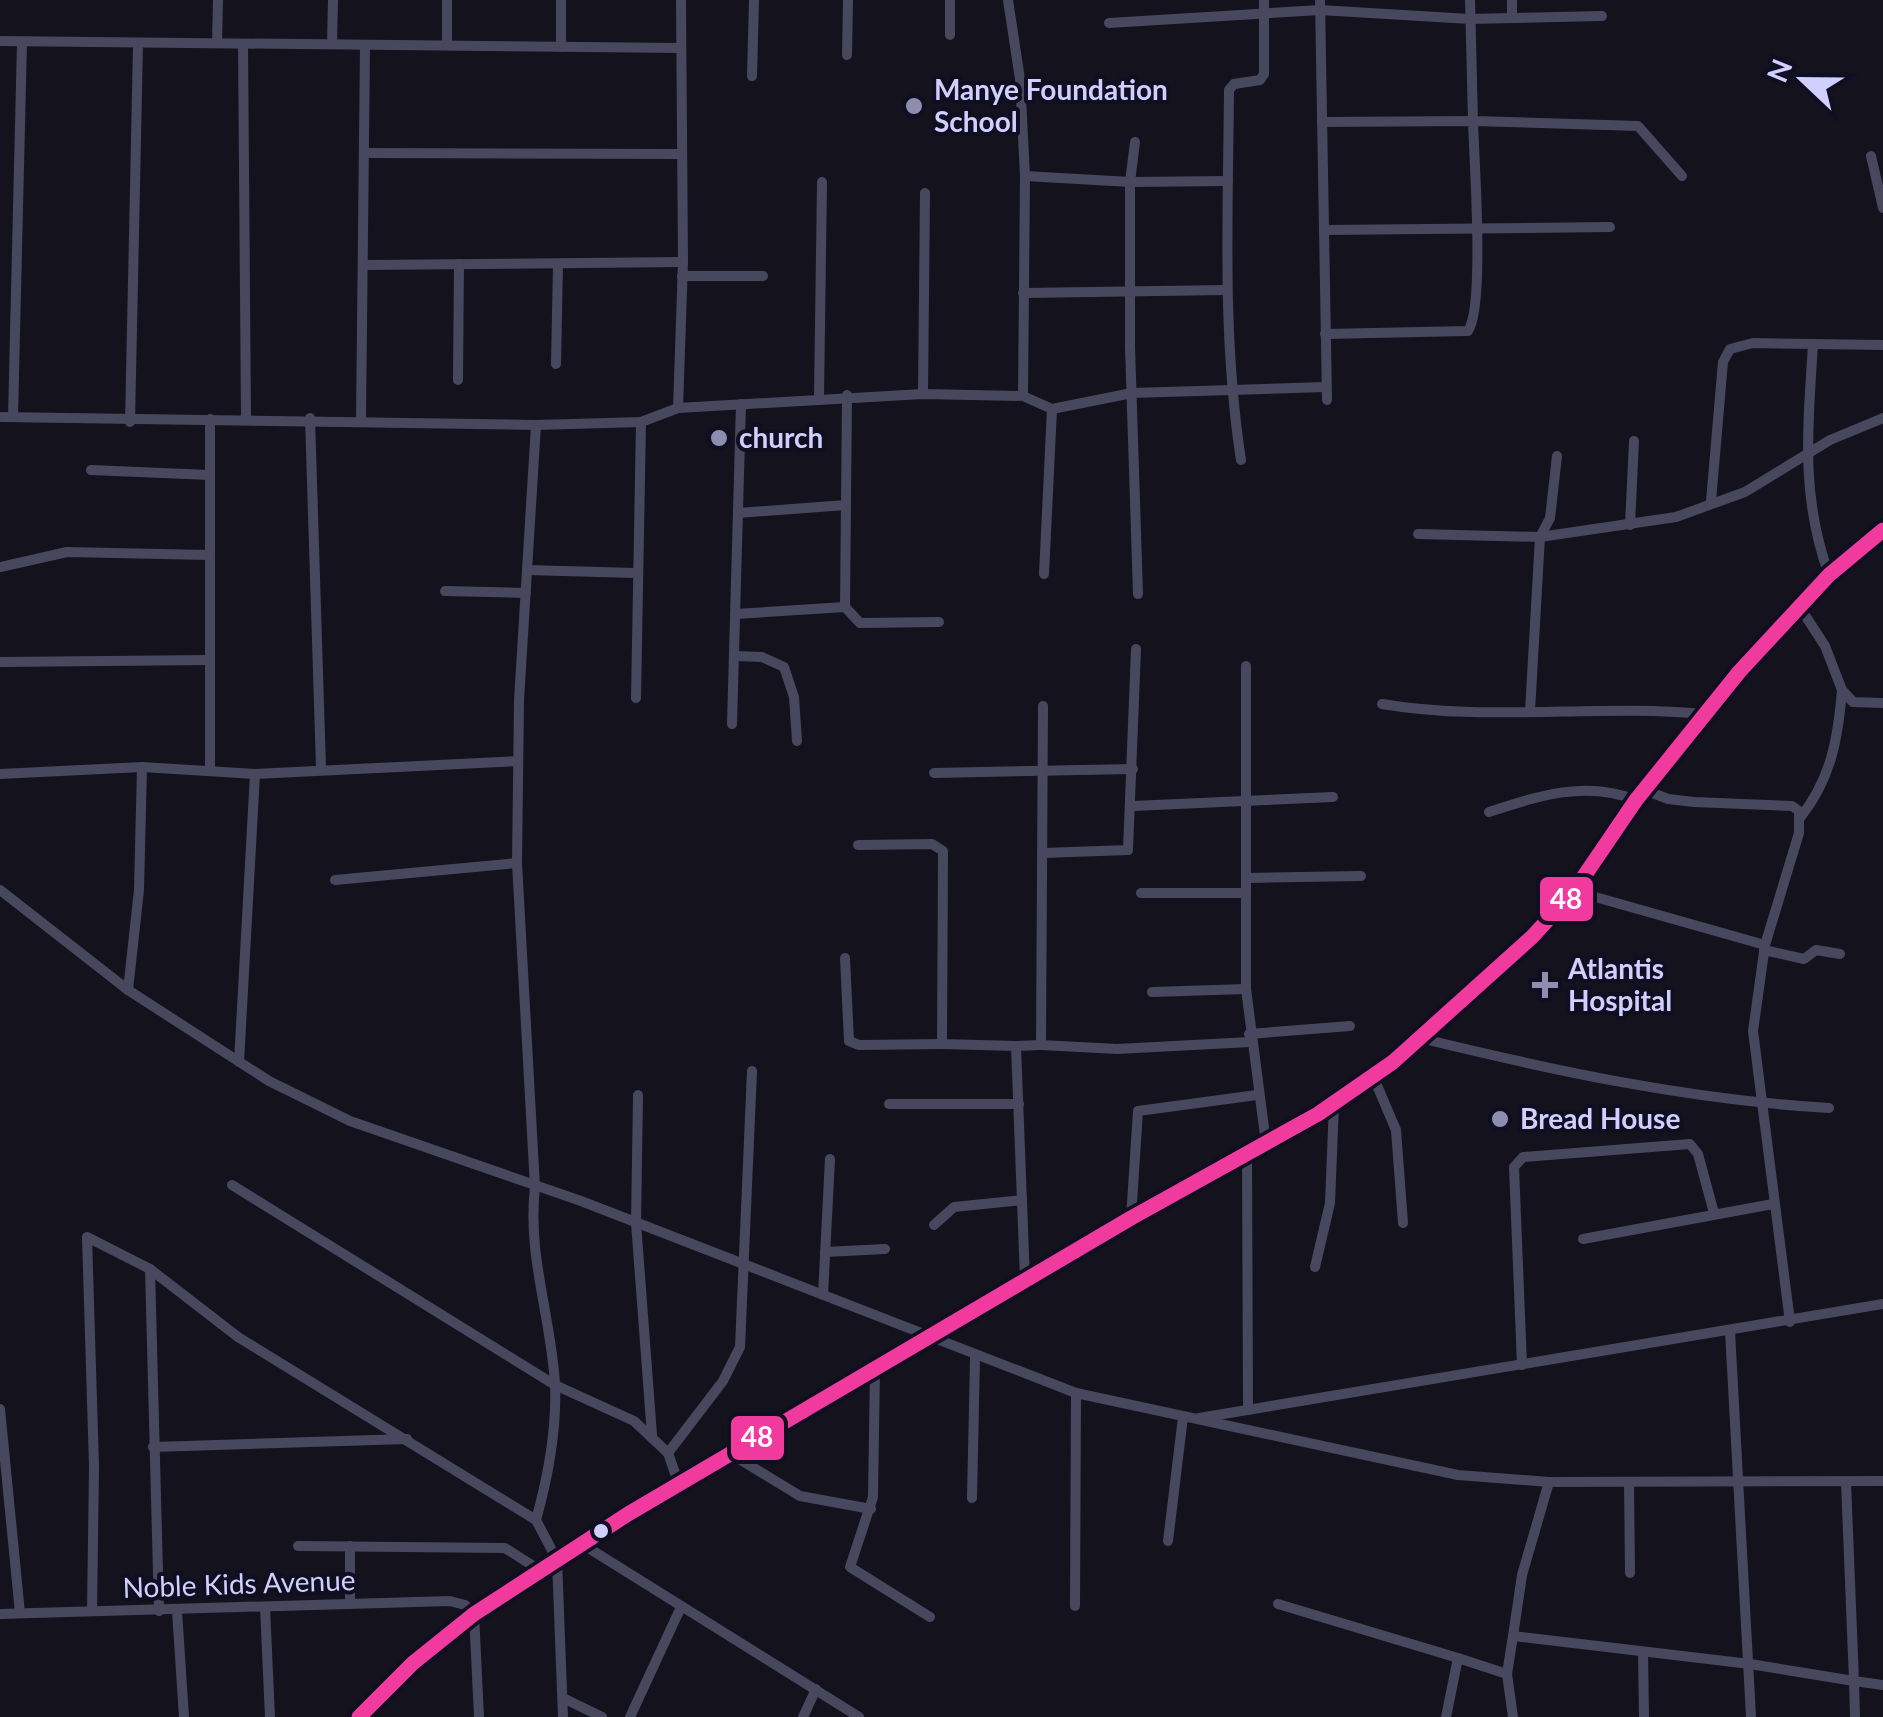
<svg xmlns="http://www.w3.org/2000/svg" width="1883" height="1717" viewBox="0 0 1883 1717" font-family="Lato,sans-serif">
	<rect width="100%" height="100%" fill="#14121d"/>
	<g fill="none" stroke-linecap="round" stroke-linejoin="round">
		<g stroke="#47485e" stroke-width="10">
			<polyline points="561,0 561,47"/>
			<polyline points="681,0 683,262 678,408 923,394 1023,396 1052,409 1132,393 1326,387"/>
			<polyline points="950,0 950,35"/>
			<polyline points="1008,0 1020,79 1025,176 1023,396"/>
			<polyline points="1320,0 1327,400"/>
			<polyline points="1470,0 1473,121 1638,126 1682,176"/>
			<polyline points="1512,16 1512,0"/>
			<polyline points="1109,23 1320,10 1470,19 1602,16"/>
			<polyline points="0,41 681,48"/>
			<polyline points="217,43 218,0"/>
			<polyline points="243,44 246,419"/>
			<polyline points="332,44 333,0"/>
			<polyline points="447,44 447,0"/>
			<polyline points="847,55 848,0"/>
			<polyline points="752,76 754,0"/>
			<path d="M1322,122L1473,121C1474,159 1485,307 1468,331L1325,334"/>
			<polyline points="1135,142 1130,182 1130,347 1138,594"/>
			<polyline points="364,153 680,154"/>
			<polyline points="1871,156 1883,208"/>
			<polyline points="1025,176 1130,182 1228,181"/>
			<polyline points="1325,230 1610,227"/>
			<polyline points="364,265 683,262"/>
			<polyline points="682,276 763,276"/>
			<polyline points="1023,293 1226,290"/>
			<path d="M1813,344C1808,427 1800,495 1829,575"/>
			<polyline points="556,364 558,264"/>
			<polyline points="458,380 459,264"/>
			<polyline points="923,394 925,193"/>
			<polyline points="847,395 845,607 860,623 939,622"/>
			<polyline points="819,397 822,182"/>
			<polyline points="0,417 536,425 641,422 678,408"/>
			<polyline points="13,417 22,42"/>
			<polyline points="310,418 321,768"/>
			<polyline points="210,419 210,771"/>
			<polyline points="361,421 365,46"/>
			<polyline points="130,422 138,45"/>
			<path d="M536,425L519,700L517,863L535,1187C527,1255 551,1316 555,1384C557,1429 548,1477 536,1520L557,1560L563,1717"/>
			<path d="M1241,460C1222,337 1228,214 1229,90L1234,84L1260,80L1264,74V0"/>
			<polyline points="91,470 210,475"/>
			<polyline points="1711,501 1723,362 1730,349 1753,343 1883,345"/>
			<polyline points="738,513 846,505"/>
			<polyline points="1630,525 1634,441"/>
			<polyline points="1418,534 1540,537 1676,517 1745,492 1830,440 1883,418"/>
			<polyline points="0,567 67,552 209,555"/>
			<polyline points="527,570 635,573"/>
			<polyline points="1044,574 1052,409"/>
			<polyline points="445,591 526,593"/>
			<polyline points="1799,606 1825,646 1842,690 1853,702 1883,703"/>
			<polyline points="736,614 845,607"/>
			<polyline points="735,656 762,657 784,667 794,697 797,741"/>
			<polyline points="0,662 209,660"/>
			<polyline points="1246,666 1246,989 1266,1143"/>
			<polyline points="636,698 641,422"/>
			<path d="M1382,704C1488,722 1596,704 1704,714"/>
			<polyline points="1530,711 1540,537 1550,518 1557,456"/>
			<polyline points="732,724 741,404"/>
			<polyline points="934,773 1133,769"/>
			<polyline points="0,774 142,767 255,774 518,761"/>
			<polyline points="1645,790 1668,799 1694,802 1792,806 1799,811 1799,833 1765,945 1753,1031 1790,1322"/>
			<polyline points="1133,806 1333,797"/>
			<path d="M1489,812C1538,796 1586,780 1636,800"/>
			<path d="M1800,818C1831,779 1838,739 1842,690"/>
			<polyline points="858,845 932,844 943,851 942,1044 1016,1046 1025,1280"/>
			<polyline points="1043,853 1128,850 1136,649"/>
			<polyline points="1247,878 1361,876"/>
			<polyline points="335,880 517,863"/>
			<polyline points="0,890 128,990 269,1081 350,1121 581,1201 1076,1393 1458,1475 1549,1482 1883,1481"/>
			<polyline points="1574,891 1765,945"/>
			<polyline points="1141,893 1246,893"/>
			<polyline points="1764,950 1804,959 1816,950 1840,954"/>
			<polyline points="845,958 849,1041 859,1045 942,1044"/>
			<polyline points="128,990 139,890 142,767"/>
			<polyline points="1152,992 1246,989"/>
			<polyline points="1249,1034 1350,1026"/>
			<path d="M1420,1038C1555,1071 1690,1100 1829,1108"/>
			<polyline points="1041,1045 1117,1049 1250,1042"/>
			<polyline points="1016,1046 1041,1045 1043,706"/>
			<polyline points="239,1062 255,774"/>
			<polyline points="1373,1076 1396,1130 1403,1223"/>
			<polyline points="638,1095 636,1223 652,1435"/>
			<polyline points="889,1104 1019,1104"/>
			<polyline points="1247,1154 1248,1410"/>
			<polyline points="232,1185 555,1385 634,1421 668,1453 678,1482"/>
			<polyline points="1131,1218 1138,1111 1257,1095"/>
			<polyline points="934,1225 954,1207 1022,1200"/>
			<polyline points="1583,1239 1773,1204"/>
			<polyline points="825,1252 885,1249"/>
			<polyline points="1315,1267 1330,1203 1334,1104"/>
			<polyline points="150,1269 159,1611"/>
			<polyline points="823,1295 830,1159"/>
			<polyline points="1730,1331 1751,1717"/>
			<polyline points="1522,1365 1514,1167 1523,1157 1690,1144 1698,1154 1714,1213"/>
			<polyline points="875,1368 873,1497 850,1567 930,1617"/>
			<polyline points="0,1409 20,1613"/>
			<polyline points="1199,1418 1883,1304"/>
			<polyline points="153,1447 407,1439"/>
			<polyline points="668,1453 723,1381 740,1347 752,1071"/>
			<polyline points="731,1454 800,1496 871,1509"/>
			<polyline points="1549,1482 1522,1575 1513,1636 1750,1664 1854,1681 1855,1717"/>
			<polyline points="1846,1482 1854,1681 1883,1685"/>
			<polyline points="1629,1483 1630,1573"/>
			<polyline points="972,1498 975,1357"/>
			<polyline points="1168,1541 1183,1417"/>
			<polyline points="582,1544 859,1717"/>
			<polyline points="298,1546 505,1548 541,1571"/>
			<polyline points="350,1546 350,1604"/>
			<polyline points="1278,1604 1458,1658"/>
			<polyline points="1075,1606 1076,1393"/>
			<polyline points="265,1607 270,1717"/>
			<polyline points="92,1611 94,1466 87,1237 150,1269 238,1337 536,1520"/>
			<polyline points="177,1611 184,1717"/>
			<polyline points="0,1614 450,1601 465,1605 474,1614 479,1717"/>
			<polyline points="1513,1636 1507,1674 1513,1717"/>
			<polyline points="1643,1652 1644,1717"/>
			<polyline points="563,1698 602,1717"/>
			<polyline points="359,1717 413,1663 474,1614 628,1514 1131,1218 1318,1114 1393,1062 1532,937 1574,891 1636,800 1739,672 1829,575 1883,530"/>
			<polyline points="630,1717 681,1607"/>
			<polyline points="803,1717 816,1689"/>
			<polyline points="1446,1717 1458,1658 1507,1674"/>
		</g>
		<defs>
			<polyline id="bus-1" points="359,1717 413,1663 474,1614 628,1514 1131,1218 1318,1114 1393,1062 1532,937 1574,891 1636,800 1739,672 1829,575 1883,530"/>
		</defs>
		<use href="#bus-1" stroke="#100e21" stroke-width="22"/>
		<use href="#bus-1" stroke="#f13a9d" stroke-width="15"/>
	</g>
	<g fill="#8f8daf" stroke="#100e21" stroke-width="4">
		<circle cx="914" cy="106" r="10"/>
		<circle cx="719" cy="438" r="10"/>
		<path d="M1540 970h10v10h10v10h-10v10h-10v-10h-10v-10h10z"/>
		<circle cx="1500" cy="1119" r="10"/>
	</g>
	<circle fill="#d1cffe" stroke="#100e21" stroke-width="4" cx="601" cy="1531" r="9"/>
	<g text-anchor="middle" stroke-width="8" stroke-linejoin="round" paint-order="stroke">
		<g font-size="28" font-weight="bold" fill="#d1cffe" stroke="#100e21" text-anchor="start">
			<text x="934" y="100">Manye Foundation<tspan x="934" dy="32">School</tspan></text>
			<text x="739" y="448">church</text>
			<text x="1568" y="979">Atlantis<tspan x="1568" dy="32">Hospital</tspan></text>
			<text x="1520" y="1129">Bread House</text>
		</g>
		<g font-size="28" fill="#d1cffe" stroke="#100e21">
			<text transform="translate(239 1584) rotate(-2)" y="10">Noble Kids Avenue</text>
		</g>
	</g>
	<g stroke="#100e21" stroke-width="4">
		<rect x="1538" y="875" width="57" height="48" rx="10" fill="#f13a9d"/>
		<rect x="729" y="1414" width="57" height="48" rx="10" fill="#f13a9d"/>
	</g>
	<g font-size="28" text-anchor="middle" font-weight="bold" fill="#fff">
		<text x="1566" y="909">48</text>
		<text x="757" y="1447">48</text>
	</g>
	<g transform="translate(1803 80) rotate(292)" stroke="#100e21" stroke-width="8" paint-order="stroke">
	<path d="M0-8L18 38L0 25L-18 38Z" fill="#d1cffe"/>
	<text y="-15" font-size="28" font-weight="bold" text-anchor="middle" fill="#d1cffe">N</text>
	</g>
</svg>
